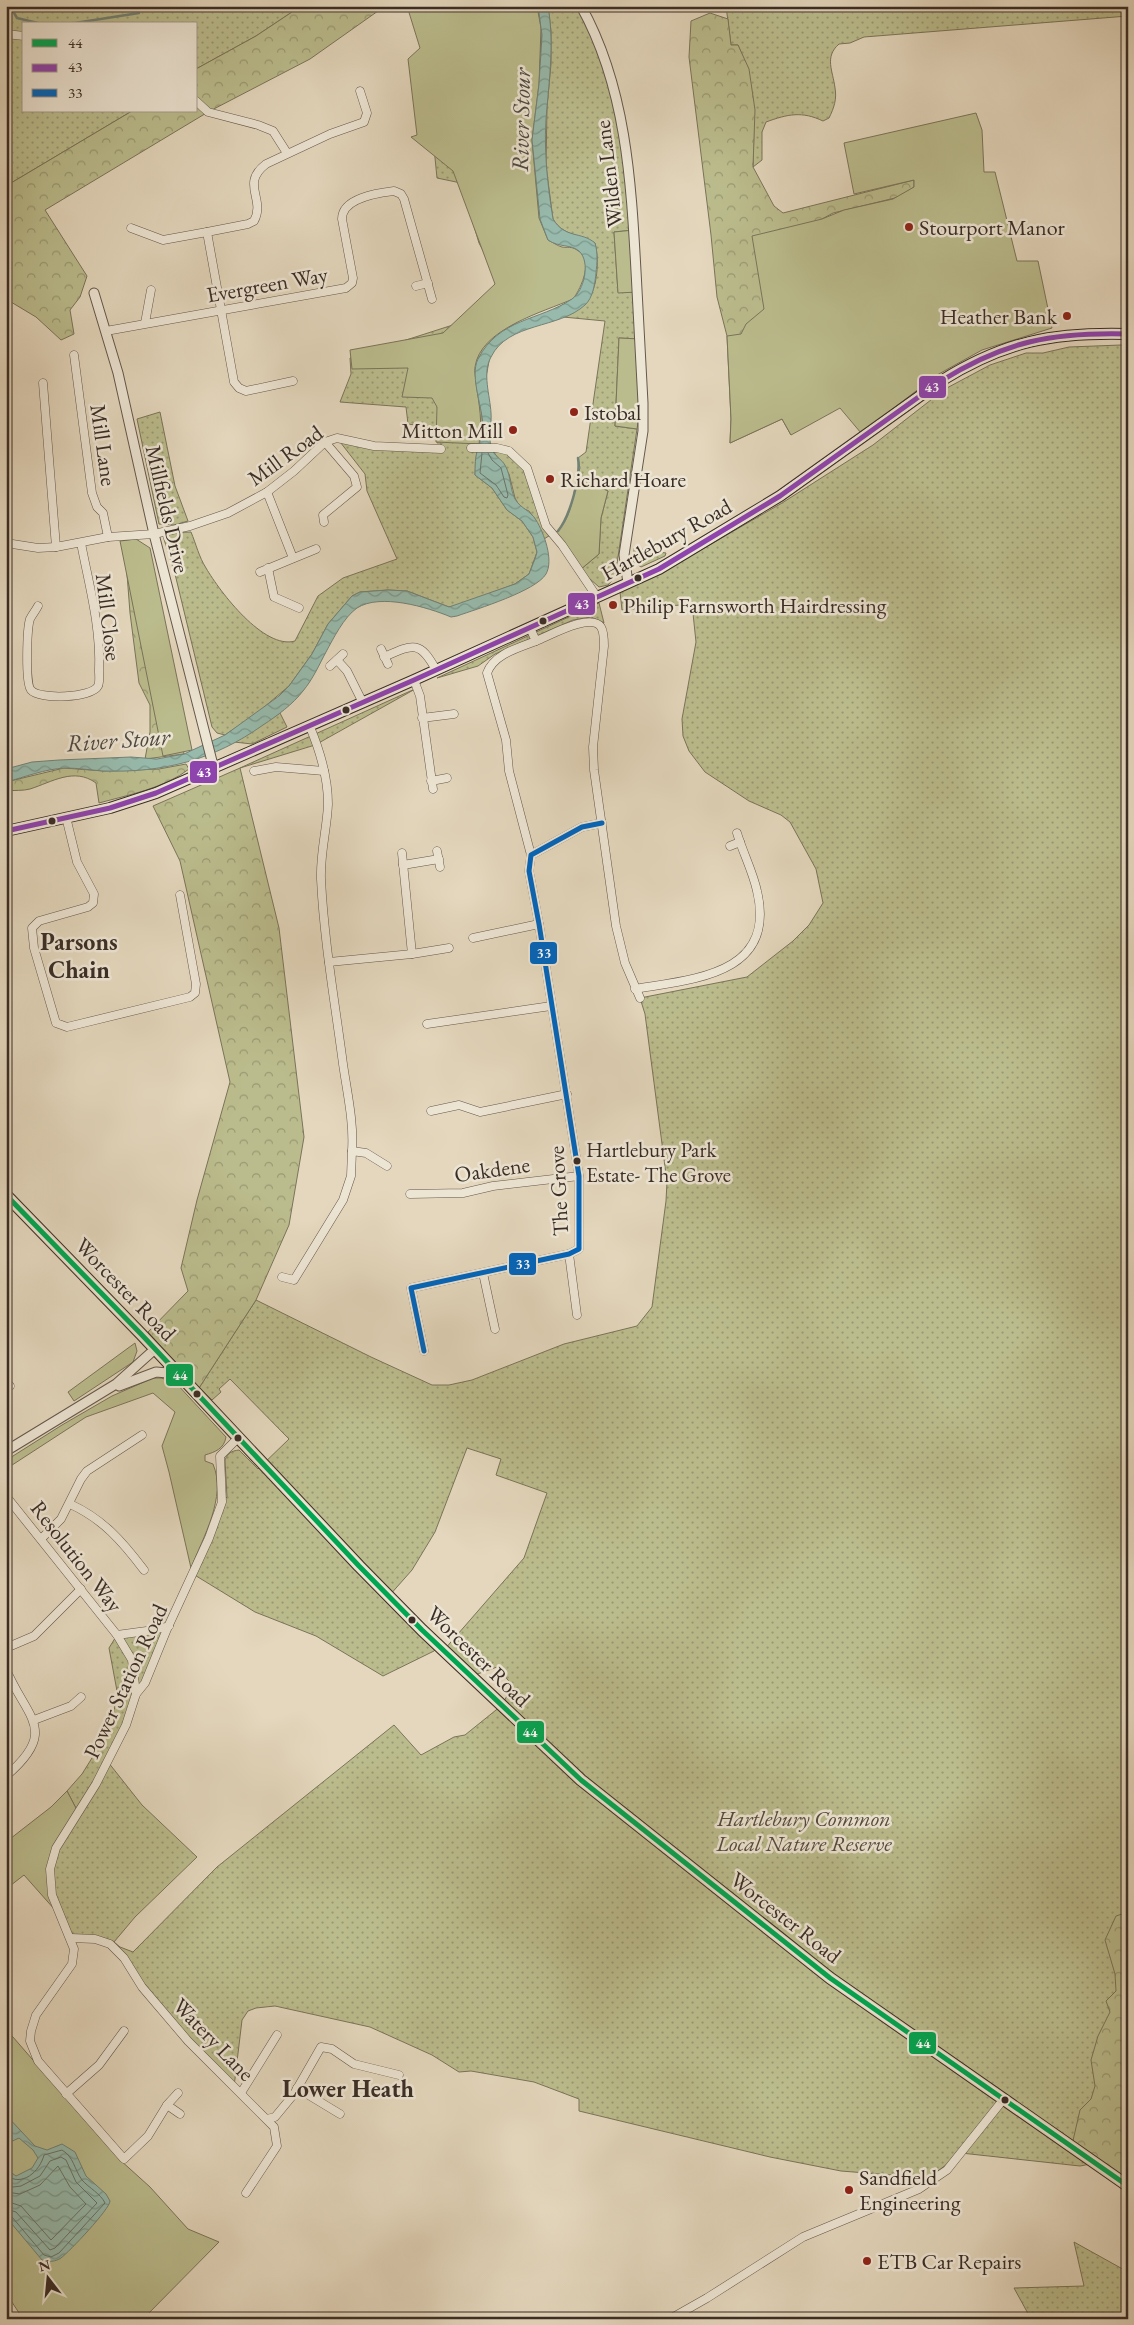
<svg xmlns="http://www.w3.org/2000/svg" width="1134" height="2325" viewBox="0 0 1134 2325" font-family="'EB Garamond',serif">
	<defs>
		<pattern id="grass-dots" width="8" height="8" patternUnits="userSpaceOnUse" patternTransform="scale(1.25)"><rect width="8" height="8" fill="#bbbc8d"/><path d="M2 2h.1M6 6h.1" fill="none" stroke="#999973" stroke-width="1.8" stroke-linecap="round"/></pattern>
		<pattern id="forest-crowns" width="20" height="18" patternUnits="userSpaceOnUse" patternTransform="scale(1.25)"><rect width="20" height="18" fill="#bbbc8d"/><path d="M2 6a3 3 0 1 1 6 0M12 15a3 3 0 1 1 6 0" fill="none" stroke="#999973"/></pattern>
		<pattern id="water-waves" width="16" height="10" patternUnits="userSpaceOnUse" patternTransform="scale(1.25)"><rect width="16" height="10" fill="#97baac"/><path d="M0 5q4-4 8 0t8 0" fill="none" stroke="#7c988c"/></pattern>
	</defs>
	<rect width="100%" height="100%" fill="#e4d7bd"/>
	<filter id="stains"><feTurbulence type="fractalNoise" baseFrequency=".004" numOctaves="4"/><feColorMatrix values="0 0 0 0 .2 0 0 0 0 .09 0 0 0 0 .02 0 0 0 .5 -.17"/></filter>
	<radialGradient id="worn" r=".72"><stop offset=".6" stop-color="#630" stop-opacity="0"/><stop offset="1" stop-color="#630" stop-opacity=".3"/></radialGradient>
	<g fill="url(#grass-dots)" stroke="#7a745a">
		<polygon points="6,6 301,6 256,36 196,69 196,24 24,24 24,111 132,111 6,186"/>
		<path d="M420,6H538L542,35L532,140L538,202L543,229L548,240L585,274L493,339L481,405L483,432L477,449L475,475L492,488L507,510L522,521L533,537L537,552L529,574L515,584L459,605L449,607L407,591L388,590L360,592L352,596L328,624L312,654L289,686L256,714L225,735L217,733L212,727L175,574L162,533L191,532C196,544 199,557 206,568C220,592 264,650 295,641L318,596L343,578L397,559L367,491L365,474L337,438L371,446L441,449V443H437L441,429L408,424L406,407L340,402L351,374L350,358L459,323L499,281L479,243L461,183L437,178Z"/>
		<path d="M548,6H581L612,79L634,230L614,232L618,292H637L640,339L619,338L615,426L637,429L615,577L608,585L599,587L580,570L599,554L601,518L608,491L577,477L580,468L578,458L586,452L605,321L563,317C572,312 585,305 591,295C598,281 599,258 595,243C580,234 563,236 553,219L546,166L547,107L551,64V31Z"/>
		<path d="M726,6H1128V16L864,37L850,43L839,44C824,57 833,71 835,88C837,99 834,108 829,118L823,121C802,111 788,114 766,122L762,132V160L753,167C754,121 757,88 738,45H731Z"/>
		<path d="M1121,345H1128V2186L1096,2163L1080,2166L961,2153L929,2178L841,2171L770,2157L579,2111V2099L534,2082L471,2071L459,2072L432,2055L370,2027L275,2006L256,2008L248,2011L242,2020L234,2087L194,2048L110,1944L71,1938L50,1884L56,1848L78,1812L67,1791L82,1774L112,1726L117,1691L109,1648L117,1635L169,1626L108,1762L142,1805L197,1857L135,1917L114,1942L120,1947L133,1952L217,1867L394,1725L421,1755L454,1737L465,1735L501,1706L513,1686L497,1667L472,1676L444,1650L524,1558L547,1493L496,1475L501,1459L467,1448L435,1532L412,1570L389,1596L439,1645L434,1651L383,1676L316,1636L255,1612L193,1574L222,1502L227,1497L225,1460C228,1453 231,1451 239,1450L258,1469L289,1439L230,1379L219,1389L221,1392L212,1400L199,1388L256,1300L371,1357L432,1385H449L472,1380L564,1344L637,1326L652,1307L666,1201L667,1182L645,1014L640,998L747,977L793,941L809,925L823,903L816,869L790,822L781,815L749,801L705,772L689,751L683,736L682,719L696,642L692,604L622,610L620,592L680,562L782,503L873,445L945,389L990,365L1026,353H1043L1069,347Z"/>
		<polygon points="160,412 175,486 188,521 174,525 159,524 137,419"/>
		<polygon points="491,448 509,451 527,468 552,534 544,539 535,519 529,511 520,507 515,498 509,474"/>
		<polygon points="634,548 666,553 665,556 641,567 634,562"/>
		<polygon points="599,603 604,623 591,617 573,620 495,654 478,666 437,678"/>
		<polygon points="417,688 315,745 240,768"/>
		<polygon points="280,713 287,727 252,744 234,742"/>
		<polygon points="1074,2242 1128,2272 1128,2319 1031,2319 1014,2288 1084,2286"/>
	</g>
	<g fill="url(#forest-crowns)" stroke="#7a745a">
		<polygon points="301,6 392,6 378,11 310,59 208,112 45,210 87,276 80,297 70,310 74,334 61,340 36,317 6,299 6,186 132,111 196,111 196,69 256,36"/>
		<polygon points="710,13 728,19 731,45 738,45 749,69 755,110 753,167 774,206 783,213 914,180 914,187 899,197 833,213 822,219 791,435 782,419 730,443 731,419 727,336 717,297 711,235 689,57 691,21"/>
		<polygon points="124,535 137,543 177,707 184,754 145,759 150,732 150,705 139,683 130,613"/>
		<path d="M186,764L189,769C165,788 128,795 99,803L96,783C74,767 52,782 30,789C23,791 14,790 6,791V782L64,768L104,771L159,769Z"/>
		<polygon points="240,768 279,928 304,1137 289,1225 256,1300 199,1388 148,1332 188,1291 181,1268 197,1200 230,1082 180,861 153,806"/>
		<polygon points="1128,1912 1128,2186 1072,2145 1080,2110 1091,2099 1095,2086 1091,2060 1098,2036 1110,2012 1106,2001 1116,1991 1115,1974 1105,1940 1116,1916"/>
	</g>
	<g fill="#bbbc8d" stroke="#7a745a">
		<path d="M407,6H537L541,28L539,84L532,140L539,218L548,240C552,242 558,246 562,247C568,248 571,246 577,250C594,259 582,287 573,299C543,312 480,329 475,367C474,372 476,378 476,383C479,404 483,423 479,444L436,442L437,407L432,398L402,397L408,368L352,369L350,350L443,333L495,284L453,171L411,137L417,135L408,59L420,48Z"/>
		<polygon points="976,113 982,130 984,172 995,172 1017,261 1038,261 1052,328 982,350 937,375 861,433 840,408 791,435 782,419 730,443 731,419 727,336 741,334 746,324 764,309 752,236 822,219 844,210 893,199 914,187 914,180 854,194 844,143"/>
		<polygon points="634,230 637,292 618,293 614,232"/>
		<polygon points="619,338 640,339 639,415 637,429 615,426"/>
		<path d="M577,477L608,491L601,518L599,554L580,570L553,534C571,523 573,496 577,477Z"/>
		<polygon points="136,539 150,548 192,750 163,756 120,541"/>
		<polygon points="135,1343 137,1351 133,1362 74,1401 68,1392"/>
		<path d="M153,1378H161L175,1382L226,1437C224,1449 215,1452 205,1455V1461L213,1464C227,1497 203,1537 191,1568L169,1472L162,1446L175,1412L153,1393L86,1417L6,1469V1464L13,1456L62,1425L112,1396Z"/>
		<polygon points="67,1791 78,1812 56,1848 50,1884 63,1919 24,1875 6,1889 6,1842 51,1807"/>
		<polygon points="6,2029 119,2159 150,2187 188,2229 219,2242 143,2319 23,2319 6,2293"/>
	</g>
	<g fill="url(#water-waves)" stroke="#728276">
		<path d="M538,6H548C554,40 550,73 547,107C543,144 547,182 553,219C565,239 581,231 595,243C598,253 597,263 596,273C595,283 593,298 585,305C559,329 508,322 491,357C482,373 490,395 491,413C492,424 488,435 491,446C493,457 502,458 506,467C511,477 510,489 515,499C521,509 530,510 536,520C544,533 554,560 546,574C536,591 477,609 457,616L451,617C427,607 380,593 357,608C344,617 333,639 326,652C319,665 313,679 303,691C293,704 277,716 263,725C214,760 163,773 103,771C90,770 78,768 65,768C45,769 25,777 6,782V769L32,762L59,760L131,757L157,759L184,754L225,735L279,696L289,686L312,654L328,624L352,596L360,592L388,590L407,591L449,607L515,584L529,574L535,559L537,552L533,537L522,521L507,510L492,488L475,475C475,466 475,457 478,448C479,442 483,437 483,430C484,410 469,377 478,359C499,318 539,321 572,299C584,291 591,262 579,251C571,244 560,248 548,240L540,219L532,140L539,84L542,35Z"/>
		<path d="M6,2115L35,2146L47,2150L62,2144L75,2152L86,2176L106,2194L110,2201C110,2209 69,2252 61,2258C55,2262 49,2262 42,2260L6,2217V2169L16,2176L32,2168L38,2158L33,2150L19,2138L6,2144Z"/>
	</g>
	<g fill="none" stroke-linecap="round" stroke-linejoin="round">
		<g stroke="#687469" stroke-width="1">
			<polyline points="482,453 480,473 496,485 504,497 507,498 508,495 501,468 492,460 488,453"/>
			<path d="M6,2175C22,2188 40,2171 44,2155L62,2150C74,2157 74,2169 82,2180C89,2188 101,2194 105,2203L59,2253L51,2257L44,2255L12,2217L6,2215"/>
			<polyline points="6,2183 13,2187 21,2186 40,2176 50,2161 61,2157 66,2160 76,2182 97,2203 55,2248 50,2250 16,2212 6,2209"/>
			<polyline points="6,2192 20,2194 40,2185 58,2166 70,2187 86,2204 51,2240 21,2206 6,2201"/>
		</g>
		<g stroke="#728276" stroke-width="2.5">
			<polyline points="10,6 17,18 42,24"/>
			<polyline points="75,23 139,13"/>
			<polyline points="51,24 66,24"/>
			<path d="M558,531C570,516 581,477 578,458"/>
		</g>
		<defs>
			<g id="minor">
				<polyline points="6,34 24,36"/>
				<polyline points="196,101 208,112 258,125 273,131 287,153"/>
				<polyline points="131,228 163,240 207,232"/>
				<polyline points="416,286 428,283"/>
				<polyline points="145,323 151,290"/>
				<path d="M106,331L346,288L352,283L353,278L342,219C342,198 377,193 394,191L401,194L404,199L432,299"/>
				<polyline points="74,355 92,493 97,507 103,513 108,537"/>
				<path d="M293,381L246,391L239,388L234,382L207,232L248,224L254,221C266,199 240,184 266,164L330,134L364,122L367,113L360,91"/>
				<polyline points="43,383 56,547"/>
				<polyline points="471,448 497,448 509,451 527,468 546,526 562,545 597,597"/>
				<polyline points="267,492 293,558"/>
				<polyline points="324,522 323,515 357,487 354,476 325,442"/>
				<polyline points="6,543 38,548 56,547 108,537 154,534 190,526 228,513 267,492 294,471 325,442 337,438 374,446 441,449"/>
				<polyline points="268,568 274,597 299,608"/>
				<polyline points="260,572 316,549"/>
				<path d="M38,606C36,610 32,615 30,619C27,628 25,684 31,690C39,700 92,698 98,686C100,682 99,675 99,671C101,627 89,585 81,543"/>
				<path d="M530,628L536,641C518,648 494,654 487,673L506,740L509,771L531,855"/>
				<path d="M536,641C549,636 591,612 601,627C604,632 604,640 604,646L593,747L594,770L616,926L625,963L640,998"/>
				<polyline points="381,649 388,664"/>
				<path d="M384,657C413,644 420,640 436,670"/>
				<polyline points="337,660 347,671 363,703"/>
				<polyline points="330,666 343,654"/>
				<polyline points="414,680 420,696 433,789"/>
				<polyline points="422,718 454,714"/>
				<path d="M310,727C320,751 328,777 328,804C327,829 320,853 321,879C324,941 335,1003 343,1064C347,1092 354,1122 352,1151"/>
				<polyline points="254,771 276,767 324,771"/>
				<polyline points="431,781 447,778"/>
				<polyline points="66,817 77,862 94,894 93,903 88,907 39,921 32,928 34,948 56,1023 67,1027 190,997 195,993 196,984 180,895"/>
				<polyline points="730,846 740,842"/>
				<polyline points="437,851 440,867"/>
				<polyline points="402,853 412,954"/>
				<polyline points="403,865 439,859"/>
				<polyline points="473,938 539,924"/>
				<polyline points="329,962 412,954 449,948"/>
				<path d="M635,989C693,979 777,975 757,891C753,872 743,853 737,833"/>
				<polyline points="427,1024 551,1006"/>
				<polyline points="431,1111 459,1105 480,1112 567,1094"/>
				<polyline points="410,1194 463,1193 493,1186 579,1176"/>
				<polyline points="569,1254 577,1315"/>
				<polyline points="483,1273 495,1329"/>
				<polyline points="282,1277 294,1280 343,1200 351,1176 352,1151 366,1153 387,1166"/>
				<polyline points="424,1351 411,1288 569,1254 579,1249 579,1176 539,924 529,871 531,855 582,827 602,823"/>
				<polyline points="6,1382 10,1386 6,1389"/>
				<polyline points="6,1496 117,1635 132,1660 136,1694"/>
				<path d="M70,1504C103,1519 122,1541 144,1570"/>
				<polyline points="41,1539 61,1519 81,1479 87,1471 142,1435"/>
				<polyline points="117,1635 154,1630 169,1626"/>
				<polyline points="6,1648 34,1636 81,1589"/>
				<path d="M6,1669C26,1718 60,1730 6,1776"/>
				<polyline points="34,1720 71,1706 81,1697"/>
				<polyline points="71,1938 95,1939 110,1944 124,1958 142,1987 188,2041 274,2127 277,2146 246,2193"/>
				<polyline points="297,2088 340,2114"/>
				<polyline points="178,2093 167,2105 148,2136 124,2159 38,2061 30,2041 31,2031 36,2015 72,1964 74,1949 52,1895 50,1869 56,1848 96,1784 126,1725 136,1694 145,1683 167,1629 209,1538 222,1502 220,1456 239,1437"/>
				<polyline points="241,2093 277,2035"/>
				<polyline points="66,2094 99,2065 124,2031"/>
				<polyline points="167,2105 180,2114"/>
				<polyline points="267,2119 275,2117 294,2094 321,2047 332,2049 354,2064 399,2075"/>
				<polyline points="670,2319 707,2298 803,2237 919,2189 947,2170 1003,2100"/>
			</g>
			<g id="tertiary">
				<path d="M581,6C626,87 631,180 636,271C638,315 641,359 643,403V431L624,555L628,583"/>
				<polyline points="94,293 118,373 154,534 214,769"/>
				<polyline points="119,1386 156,1372 179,1374"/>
				<polyline points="6,1451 116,1384 155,1349"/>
			</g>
			<path id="secondary" d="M6,831L110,808L156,793L414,680L659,569L780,496L941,381C1005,341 1053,332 1128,334"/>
			<polyline id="primary" points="6,1195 141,1334 359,1566 422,1630 581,1780 830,1978 1128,2186"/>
		</defs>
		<use href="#minor" stroke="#64584c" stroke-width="9"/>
		<use href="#tertiary" stroke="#64584c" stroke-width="11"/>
		<use href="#secondary" stroke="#3a2d26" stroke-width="12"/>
		<use href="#primary" stroke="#3a2d26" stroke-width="13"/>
		<use href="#minor" stroke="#ede5d4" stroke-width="8"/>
		<use href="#tertiary" stroke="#ede5d4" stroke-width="9"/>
		<use href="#secondary" stroke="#ede5d4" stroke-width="10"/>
		<use href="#primary" stroke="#e4d7bd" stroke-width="11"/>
		<defs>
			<polyline id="bus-1" points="6,1195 141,1334 359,1566 422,1630 581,1780 830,1978 1128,2186"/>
			<path id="bus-2" d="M6,831L110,808L156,793L414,680L659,569L780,496L941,381C1005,341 1053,332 1128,334"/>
			<polyline id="bus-3" points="424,1351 411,1288 569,1254 579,1249 579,1176 539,924 529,871 531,855 582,827 602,823"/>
		</defs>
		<use href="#bus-1" stroke="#ede5d4" stroke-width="9"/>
		<use href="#bus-2" stroke="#ede5d4" stroke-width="9"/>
		<use href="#bus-3" stroke="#ede5d4" stroke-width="9"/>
		<use href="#bus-1" stroke="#00a651" stroke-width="5"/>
		<use href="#bus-2" stroke="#8e44ad" stroke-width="5"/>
		<use href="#bus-3" stroke="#0065bd" stroke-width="5"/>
	</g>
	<g fill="#8f2418" stroke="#ede5d4" stroke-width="2">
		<circle cx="909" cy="227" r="5"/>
		<circle cx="1067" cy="316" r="5"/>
		<circle cx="574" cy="412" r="5"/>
		<circle cx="513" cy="430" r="5"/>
		<circle cx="550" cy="479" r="5"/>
		<circle cx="613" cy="605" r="5"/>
		<circle cx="849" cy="2190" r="5"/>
		<circle cx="867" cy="2261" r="5"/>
	</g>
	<g fill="#3a2d26" stroke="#ede5d4" stroke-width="2">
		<circle cx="638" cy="578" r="4.5"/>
		<circle cx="543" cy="621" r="4.5"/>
		<circle cx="346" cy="710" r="4.5"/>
		<circle cx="52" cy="821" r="4.5"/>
		<circle cx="577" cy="1161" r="4.5"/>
		<circle cx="197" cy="1394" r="4.5"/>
		<circle cx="238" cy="1438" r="4.5"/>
		<circle cx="412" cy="1620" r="4.5"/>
		<circle cx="1005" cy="2100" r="4.5"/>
	</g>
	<g text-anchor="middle" stroke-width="5" stroke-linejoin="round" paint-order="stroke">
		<g font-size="21" fill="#3a2d26" stroke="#ede5d4" text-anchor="start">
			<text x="586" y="1157">Hartlebury Park<tspan x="586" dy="25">Estate- The Grove</tspan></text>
		</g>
		<g font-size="22" fill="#3a2d26" stroke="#ede5d4">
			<text transform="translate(608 174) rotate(-97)" y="8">Wilden Lane</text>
			<text transform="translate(267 284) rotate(-10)" y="8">Evergreen Way</text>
			<text transform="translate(104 445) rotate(82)" y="8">Mill Lane</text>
			<text transform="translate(285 455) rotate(-36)" y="8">Mill Road</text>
			<text transform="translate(168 509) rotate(77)" y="8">Millfields Drive</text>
			<text transform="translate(666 539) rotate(-29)" y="8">Hartlebury Road</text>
			<text transform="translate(109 617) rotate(83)" y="8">Mill Close</text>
			<text transform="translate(492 1169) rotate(-8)" y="8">Oakdene</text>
			<text transform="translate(558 1191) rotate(-93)" y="8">The Grove</text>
			<text transform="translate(126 1289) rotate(46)" y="8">Worcester Road</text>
			<text transform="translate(77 1556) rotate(52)" y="8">Resolution Way</text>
			<text transform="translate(479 1656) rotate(44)" y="8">Worcester Road</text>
			<text transform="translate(125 1681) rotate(-65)" y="8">Power Station Road</text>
			<text transform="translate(786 1917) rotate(38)" y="8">Worcester Road</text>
			<text transform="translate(214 2039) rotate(46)" y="8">Watery Lane</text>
		</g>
		<g font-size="22" fill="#3a2d26" stroke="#ede5d4" text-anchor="start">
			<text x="919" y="235">Stourport Manor</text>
			<text x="1057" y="324" text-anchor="end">Heather Bank</text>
			<text x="584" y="420">Istobal</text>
			<text x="503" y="438" text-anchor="end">Mitton Mill</text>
			<text x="560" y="487">Richard Hoare</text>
			<text x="623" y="613">Philip Farnsworth Hairdressing</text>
			<text x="859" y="2185">Sandfield<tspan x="859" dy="25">Engineering</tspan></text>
			<text x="877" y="2269">ETB Car Repairs</text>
		</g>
		<g font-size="22" font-style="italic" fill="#544a3b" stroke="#ede5d4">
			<text x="804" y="1826">Hartlebury Common<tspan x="804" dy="25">Local Nature Reserve</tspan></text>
		</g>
		<g font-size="24" font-style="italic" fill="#4d4941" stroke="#ede5d4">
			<text transform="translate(521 120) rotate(-89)" y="8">River Stour</text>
			<text transform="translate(118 740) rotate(-4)" y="8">River Stour</text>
		</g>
		<g font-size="24" font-weight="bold" fill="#3a2d26" stroke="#ede5d4">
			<text x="79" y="950">Parsons<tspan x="79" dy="28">Chain</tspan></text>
			<text x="348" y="2097">Lower Heath</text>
		</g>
	</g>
	<g stroke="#ede5d4" stroke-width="2">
		<rect x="918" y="375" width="29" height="24" rx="5" fill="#8e44ad"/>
		<rect x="567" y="592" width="29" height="24" rx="5" fill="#8e44ad"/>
		<rect x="189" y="760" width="29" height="24" rx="5" fill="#8e44ad"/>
		<rect x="529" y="941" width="29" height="24" rx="5" fill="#0065bd"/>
		<rect x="508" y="1252" width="29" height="24" rx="5" fill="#0065bd"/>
		<rect x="165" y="1363" width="29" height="24" rx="5" fill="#00a651"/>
		<rect x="516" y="1720" width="29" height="24" rx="5" fill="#00a651"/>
		<rect x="908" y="2031" width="29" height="24" rx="5" fill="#00a651"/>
	</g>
	<g font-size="14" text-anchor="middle" font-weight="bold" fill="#fff">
		<text x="932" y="392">43</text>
		<text x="582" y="609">43</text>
		<text x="204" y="777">43</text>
		<text x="544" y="958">33</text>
		<text x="523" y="1269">33</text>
		<text x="180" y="1380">44</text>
		<text x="530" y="1737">44</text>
		<text x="923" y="2048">44</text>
	</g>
	<rect width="1134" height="2325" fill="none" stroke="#e4d7bd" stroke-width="25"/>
	<rect x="8" y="8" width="1119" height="2310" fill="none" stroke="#3a2d26" stroke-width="2.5"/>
	<rect x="12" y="12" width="1109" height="2300" fill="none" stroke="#3a2d26"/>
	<rect x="22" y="22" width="175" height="90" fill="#ede5d4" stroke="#a59b8e"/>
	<rect x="32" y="39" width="25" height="8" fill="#00a651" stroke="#a59b8e"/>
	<text x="68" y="48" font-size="15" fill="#3a2d26">44</text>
	<rect x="32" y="64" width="25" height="8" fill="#8e44ad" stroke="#a59b8e"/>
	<text x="68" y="72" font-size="15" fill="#3a2d26">43</text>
	<rect x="32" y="89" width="25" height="8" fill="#0065bd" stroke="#a59b8e"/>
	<text x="68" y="98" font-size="15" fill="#3a2d26">33</text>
	<g transform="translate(48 2278) rotate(344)" stroke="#ede5d4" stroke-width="4" paint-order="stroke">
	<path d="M0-4L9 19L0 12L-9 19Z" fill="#3a2d26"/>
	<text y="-8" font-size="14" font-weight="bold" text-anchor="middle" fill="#3a2d26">N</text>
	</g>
	<rect width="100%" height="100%" filter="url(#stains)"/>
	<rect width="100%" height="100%" fill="url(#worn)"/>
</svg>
